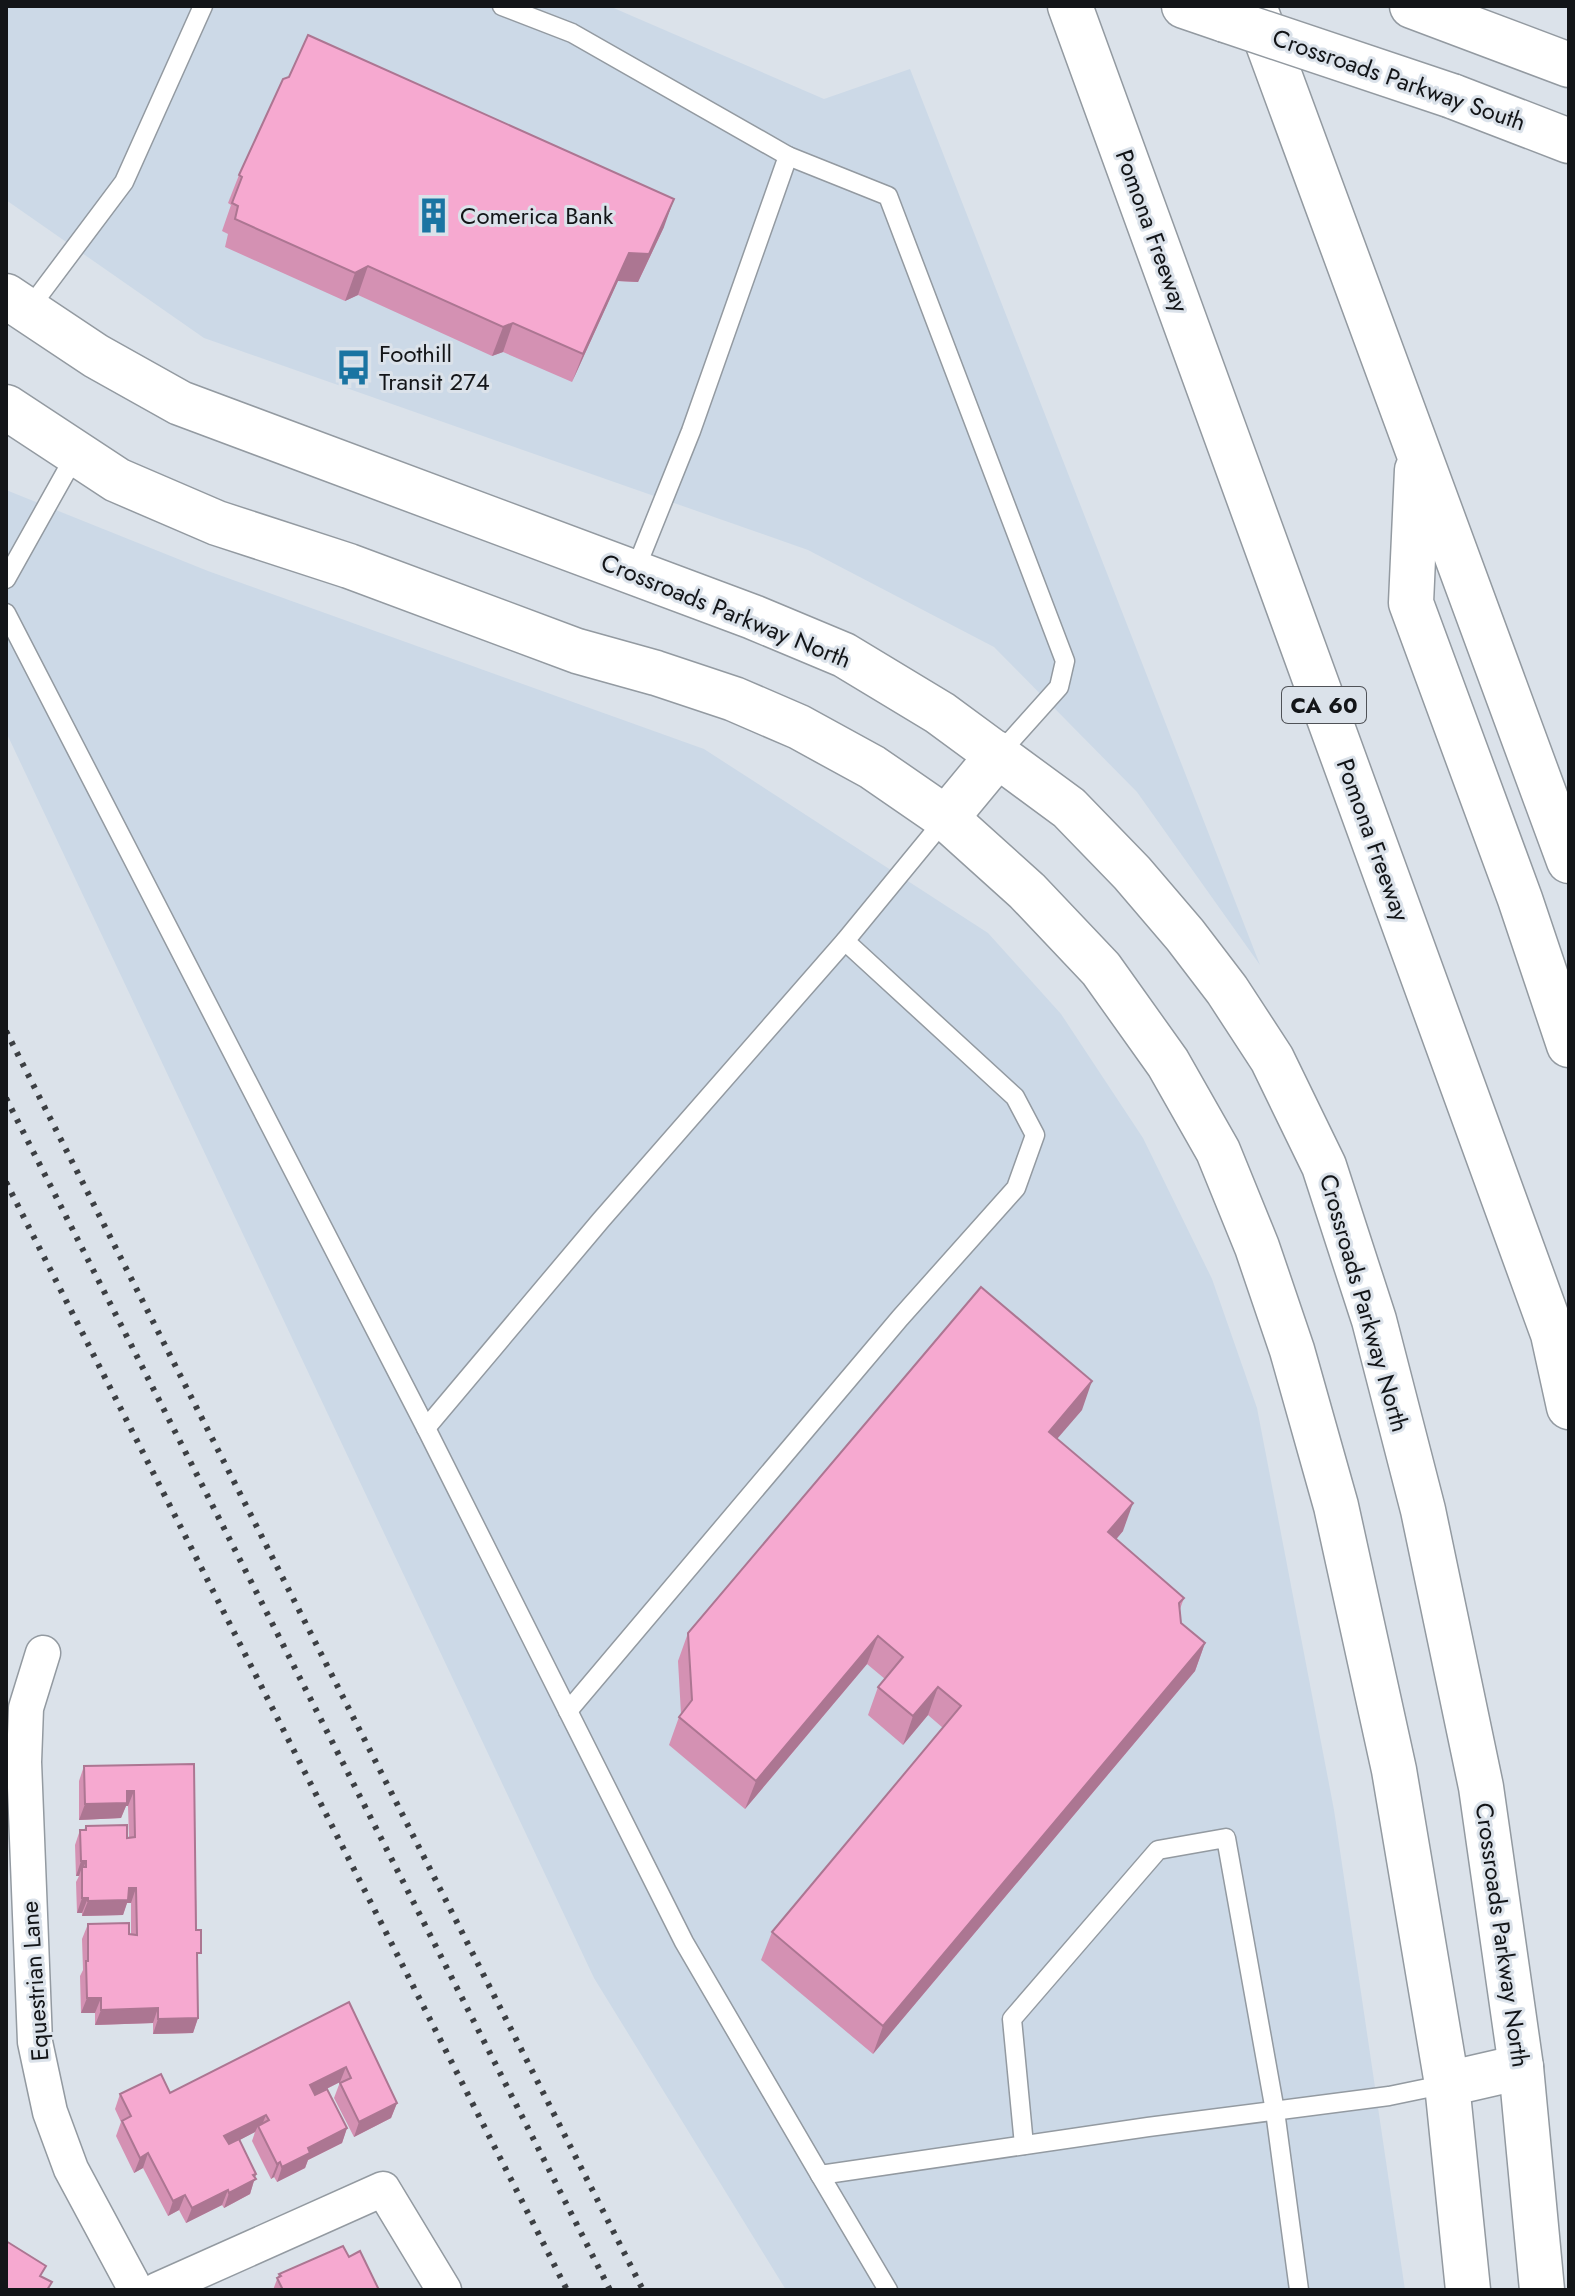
<svg xmlns="http://www.w3.org/2000/svg" width="1575" height="2296" viewBox="0 0 1575 2296" font-family="Jost,sans-serif">
	<rect width="100%" height="100%" fill="#dbe2ea"/>
	<g fill="#ccd9e7">
		<polygon points="6,6 609,6 824,99 910,69 1260,965 1137,792 994,647 808,550 204,338 6,200"/>
		<polygon points="6,490 208,571 704,749 988,933 1061,1014 1143,1138 1212,1279 1257,1408 1334,1810 1405,2290 786,2290 594,1978 6,732"/>
	</g>
	<g fill="none" stroke-linecap="round" stroke-linejoin="round">
		<defs>
			<g id="lane">
				<polyline points="502,6 572,33 788,156 691,431 634,573"/>
				<polyline points="788,156 888,196 1065,661 1059,687 999,754"/>
				<polyline points="28,310 124,182 203,6"/>
				<polyline points="6,579 76,454"/>
				<polyline points="6,613 426,1428 684,1942 820,2175 1148,2127 1389,2096 1447,2084"/>
				<polyline points="426,1428 601,1220 845,941 946,818"/>
				<polyline points="568,1711 900,1318 1016,1188 1035,1135 1015,1097 845,941"/>
				<polyline points="1024,2145 1012,2019 1158,1850 1226,1838 1275,2111 1299,2290"/>
				<polyline points="820,2175 888,2290"/>
			</g>
			<g id="street">
				<polyline points="43,1653 26,1708 24,1762 35,2042 50,2112 71,2169 136,2290"/>
				<polyline points="157,2290 383,2189 444,2290"/>
			</g>
			<g id="secondary">
				<polyline points="1184,6 1225,20"/>
				<polyline points="1412,6 1569,65"/>
				<polyline points="1452,96 1569,141"/>
				<polyline points="6,296 96,356 180,403 753,617 844,655 940,713 1069,808 1132,873 1185,935 1227,990 1272,1059 1324,1166 1374,1320 1423,1510 1481,1787 1521,2067 1542,2290"/>
				<polyline points="6,407 117,480 217,523 349,566 577,651 656,673 734,699 799,727 872,767 946,818 1027,891 1101,969 1168,1063 1218,1151 1257,1247 1292,1350 1336,1506 1394,1770 1447,2084 1468,2290"/>
				<polyline points="946,818 999,754"/>
				<polyline points="1447,2084 1521,2067"/>
			</g>
			<g id="highway">
				<polyline points="1070,6 1553,1334 1569,1407"/>
				<polyline points="1254,6 1569,861"/>
				<polyline points="1417,470 1411,603 1520,899 1569,1045"/>
			</g>
		</defs>
		<use href="#lane" stroke="#939aa1" stroke-width="21"/>
		<use href="#street" stroke="#939aa1" stroke-width="37"/>
		<use href="#secondary" stroke="#939aa1" stroke-width="47"/>
		<use href="#highway" stroke="#939aa1" stroke-width="47"/>
		<use href="#lane" stroke="#fff" stroke-width="18"/>
		<use href="#street" stroke="#fff" stroke-width="34"/>
		<use href="#secondary" stroke="#fff" stroke-width="44"/>
		<use href="#highway" stroke="#fff" stroke-width="44"/>
		<g stroke="#3c3f43" stroke-width="6" stroke-dasharray="4 8" stroke-linecap="butt">
			<polyline points="6,1031 643,2290"/>
			<polyline points="6,1098 610,2290"/>
			<polyline points="6,1182 567,2290"/>
		</g>
		<defs>
			<polyline id="secondary-bridge" points="1225,20 1452,96"/>
		</defs>
		<use href="#secondary-bridge" stroke="#939aa1" stroke-width="47" stroke-linecap="butt"/>
		<use href="#secondary-bridge" stroke="#fff" stroke-width="44"/>
	</g>
	<g fill="#d491b3">
		<polygon points="239,175 664,227 638,282 618,281 572,382 503,352 492,356 358,295 345,301 225,247 228,234 222,231 231,205 228,203"/>
		<polygon points="1082,1410 1057,1438 1123,1531 1116,1539 1184,1598 1180,1609 1181,1623 1205,1643 1195,1671 873,2054 761,1960 772,1932 943,1728 928,1715 903,1745 868,1715 878,1687 885,1679 867,1664 745,1809 669,1745 679,1717 681,1714 678,1661 688,1633"/>
		<polygon points="194,1764 198,2018 193,2033 153,2034 153,2023 95,2025 95,2013 81,2013 80,1976 83,1970 82,1939 88,1924 131,1935 131,1903 127,1903 123,1915 82,1916 82,1913 77,1913 76,1882 79,1876 76,1876 75,1845 80,1830 84,1830 86,1826 129,1838 128,1806 126,1806 121,1818 79,1820 79,1781 84,1766"/>
		<polygon points="349,2002 397,2103 391,2118 354,2137 334,2098 340,2082 315,2095 347,2128 342,2143 308,2160 305,2168 277,2182 274,2177 271,2179 252,2141 255,2132 239,2140 256,2174 250,2194 224,2208 222,2205 186,2223 179,2210 168,2216 143,2168 134,2173 116,2136 121,2122 115,2109 120,2094 170,2093"/>
		<polygon points="349,2257 379,2290 273,2290 279,2274"/>
	</g>
	<g fill="#ac7692">
		<polygon points="674,199 664,227 638,282 618,281 572,382 583,354 629,253"/>
		<polygon points="368,266 358,295 345,301 355,273"/>
		<polygon points="513,323 503,352 492,356 503,327"/>
		<polygon points="1092,1381 1082,1410 1039,1460 1049,1432"/>
		<polygon points="1133,1503 1123,1531 1098,1561 1108,1532"/>
		<polygon points="878,1636 867,1664 745,1809 756,1781"/>
		<polygon points="1205,1643 1195,1671 873,2054 883,2026"/>
		<polygon points="938,1687 928,1715 903,1745 913,1716"/>
		<polygon points="127,1791 134,1791 128,1806 126,1806 121,1818 79,1820 85,1804"/>
		<polygon points="81,1861 86,1861 82,1872 82,1867 79,1876 76,1876"/>
		<polygon points="129,1888 136,1888 131,1903 127,1903 123,1915 82,1916 88,1901"/>
		<polygon points="82,1898 88,1898 82,1913 77,1913"/>
		<polygon points="87,1998 101,1998 95,2013 81,2013"/>
		<polygon points="158,2008 153,2023 95,2025 101,2010"/>
		<polygon points="198,2018 193,2033 153,2034 158,2019"/>
		<polygon points="346,2067 340,2082 304,2100 310,2085"/>
		<polygon points="397,2103 391,2118 354,2137 359,2122"/>
		<polygon points="266,2115 260,2130 258,2126 255,2132 219,2151 224,2136"/>
		<polygon points="347,2128 342,2143 308,2160 305,2168 277,2182 282,2167 308,2148"/>
		<polygon points="148,2153 143,2168 134,2173 140,2158"/>
		<polygon points="280,2162 274,2177 271,2179 277,2164"/>
		<polygon points="256,2174 250,2194 224,2208 229,2193 253,2175"/>
		<polygon points="228,2190 222,2205 186,2223 192,2208"/>
		<polygon points="185,2195 179,2210 168,2216 173,2201"/>
	</g>
	<g fill="#f6a9d0" stroke="#ac7692" stroke-width="2">
		<polygon points="308,35 674,199 649,254 629,253 583,354 513,323 503,327 368,266 355,273 235,219 238,206 232,203 242,177 239,175 283,79 289,77"/>
		<polygon points="981,1287 1092,1381 1049,1432 1133,1503 1108,1532 1184,1598 1179,1603 1181,1623 1205,1643 883,2026 772,1932 961,1706 938,1687 913,1716 878,1687 903,1657 878,1636 756,1781 679,1717 692,1700 688,1633"/>
		<polygon points="194,1764 196,1930 201,1930 201,1953 197,1953 198,2018 158,2019 158,2008 101,2010 101,1998 87,1998 86,1961 88,1961 88,1924 129,1923 129,1934 137,1935 136,1888 129,1888 128,1900 88,1901 88,1898 82,1898 82,1867 86,1867 86,1861 81,1861 80,1830 86,1830 86,1826 127,1825 127,1838 135,1837 134,1791 127,1791 127,1803 85,1804 84,1766"/>
		<polygon points="349,2002 397,2103 359,2122 340,2083 351,2078 346,2067 310,2085 315,2095 327,2089 347,2128 308,2148 310,2153 282,2167 280,2162 277,2164 258,2126 269,2120 266,2115 224,2136 229,2144 239,2139 256,2174 253,2175 256,2179 229,2193 228,2190 192,2208 185,2195 173,2201 148,2153 140,2158 122,2121 131,2116 120,2094 161,2074 170,2093"/>
		<polygon points="6,2241 46,2266 40,2276 52,2282 47,2290 6,2290"/>
		<polygon points="343,2246 349,2257 360,2251 379,2290 283,2290 277,2278 281,2276 279,2274"/>
	</g>
	<defs>
		<symbol id="building-bare" viewBox="-9 -9 18 18"><path d="M-4-6H4V6H1V3H-1V6H-4ZM-2.5-4.3h1.7v1.8h-1.7ZM.8-4.3h1.7v1.8H.8ZM-2.5-1h1.7V.8h-1.7ZM.8-1h1.7V.8H.8Z" fill="#1a74a2" stroke="#dbe2ea" stroke-width="2.5" paint-order="stroke"/></symbol>
		<symbol id="bus-bare" viewBox="-9 -9 18 18"><path d="M-5-6H5V4H4V6H2V4H-2V6H-4V4H-5ZM-3.5-4V0h7V-4ZM-3.5 1.2v1.5H-2V1.2ZM2 1.2v1.5H3.5V1.2Z" fill="#1a74a2" stroke="#dbe2ea" stroke-width="2.5" paint-order="stroke"/></symbol>
	</defs>
	<g fill-rule="evenodd">
		<use href="#building-bare" x="408" y="190" width="51" height="51"/>
		<use href="#bus-bare" x="328" y="342" width="51" height="51"/>
	</g>
	<g text-anchor="middle" stroke-width="6" stroke-linejoin="round" paint-order="stroke">
		<rect fill="#dbe2ea" stroke="#4f5257" stroke-width="2" x="1282" y="687" width="84" height="36" rx="6"/>
		<g font-size="22" font-weight="bold" fill="#131518">
			<text x="1324" y="713">CA 60</text>
		</g>
		<g font-size="24" fill="#131518" stroke="#dbe2ea">
			<text transform="translate(1399 80) rotate(19)" y="8">Crossroads Parkway South</text>
			<text transform="translate(1152 231) rotate(70)" y="8">Pomona Freeway</text>
			<text transform="translate(726 611) rotate(22)" y="8">Crossroads Parkway North</text>
			<text transform="translate(1373 840) rotate(70)" y="8">Pomona Freeway</text>
			<text transform="translate(1364 1303) rotate(74)" y="8">Crossroads Parkway North</text>
			<text transform="translate(1502 1935) rotate(82)" y="8">Crossroads Parkway North</text>
			<text transform="translate(35 1981) rotate(-94)" y="8">Equestrian Lane</text>
		</g>
		<g font-size="24" fill="#131518" stroke="#dbe2ea" text-anchor="start">
			<text x="460" y="224">Comerica Bank</text>
			<text x="379" y="362">Foothill<tspan x="379" dy="28">Transit 274</tspan></text>
		</g>
	</g>
	<rect width="1575" height="2296" fill="none" stroke="#131518" stroke-width="16"/>
</svg>
